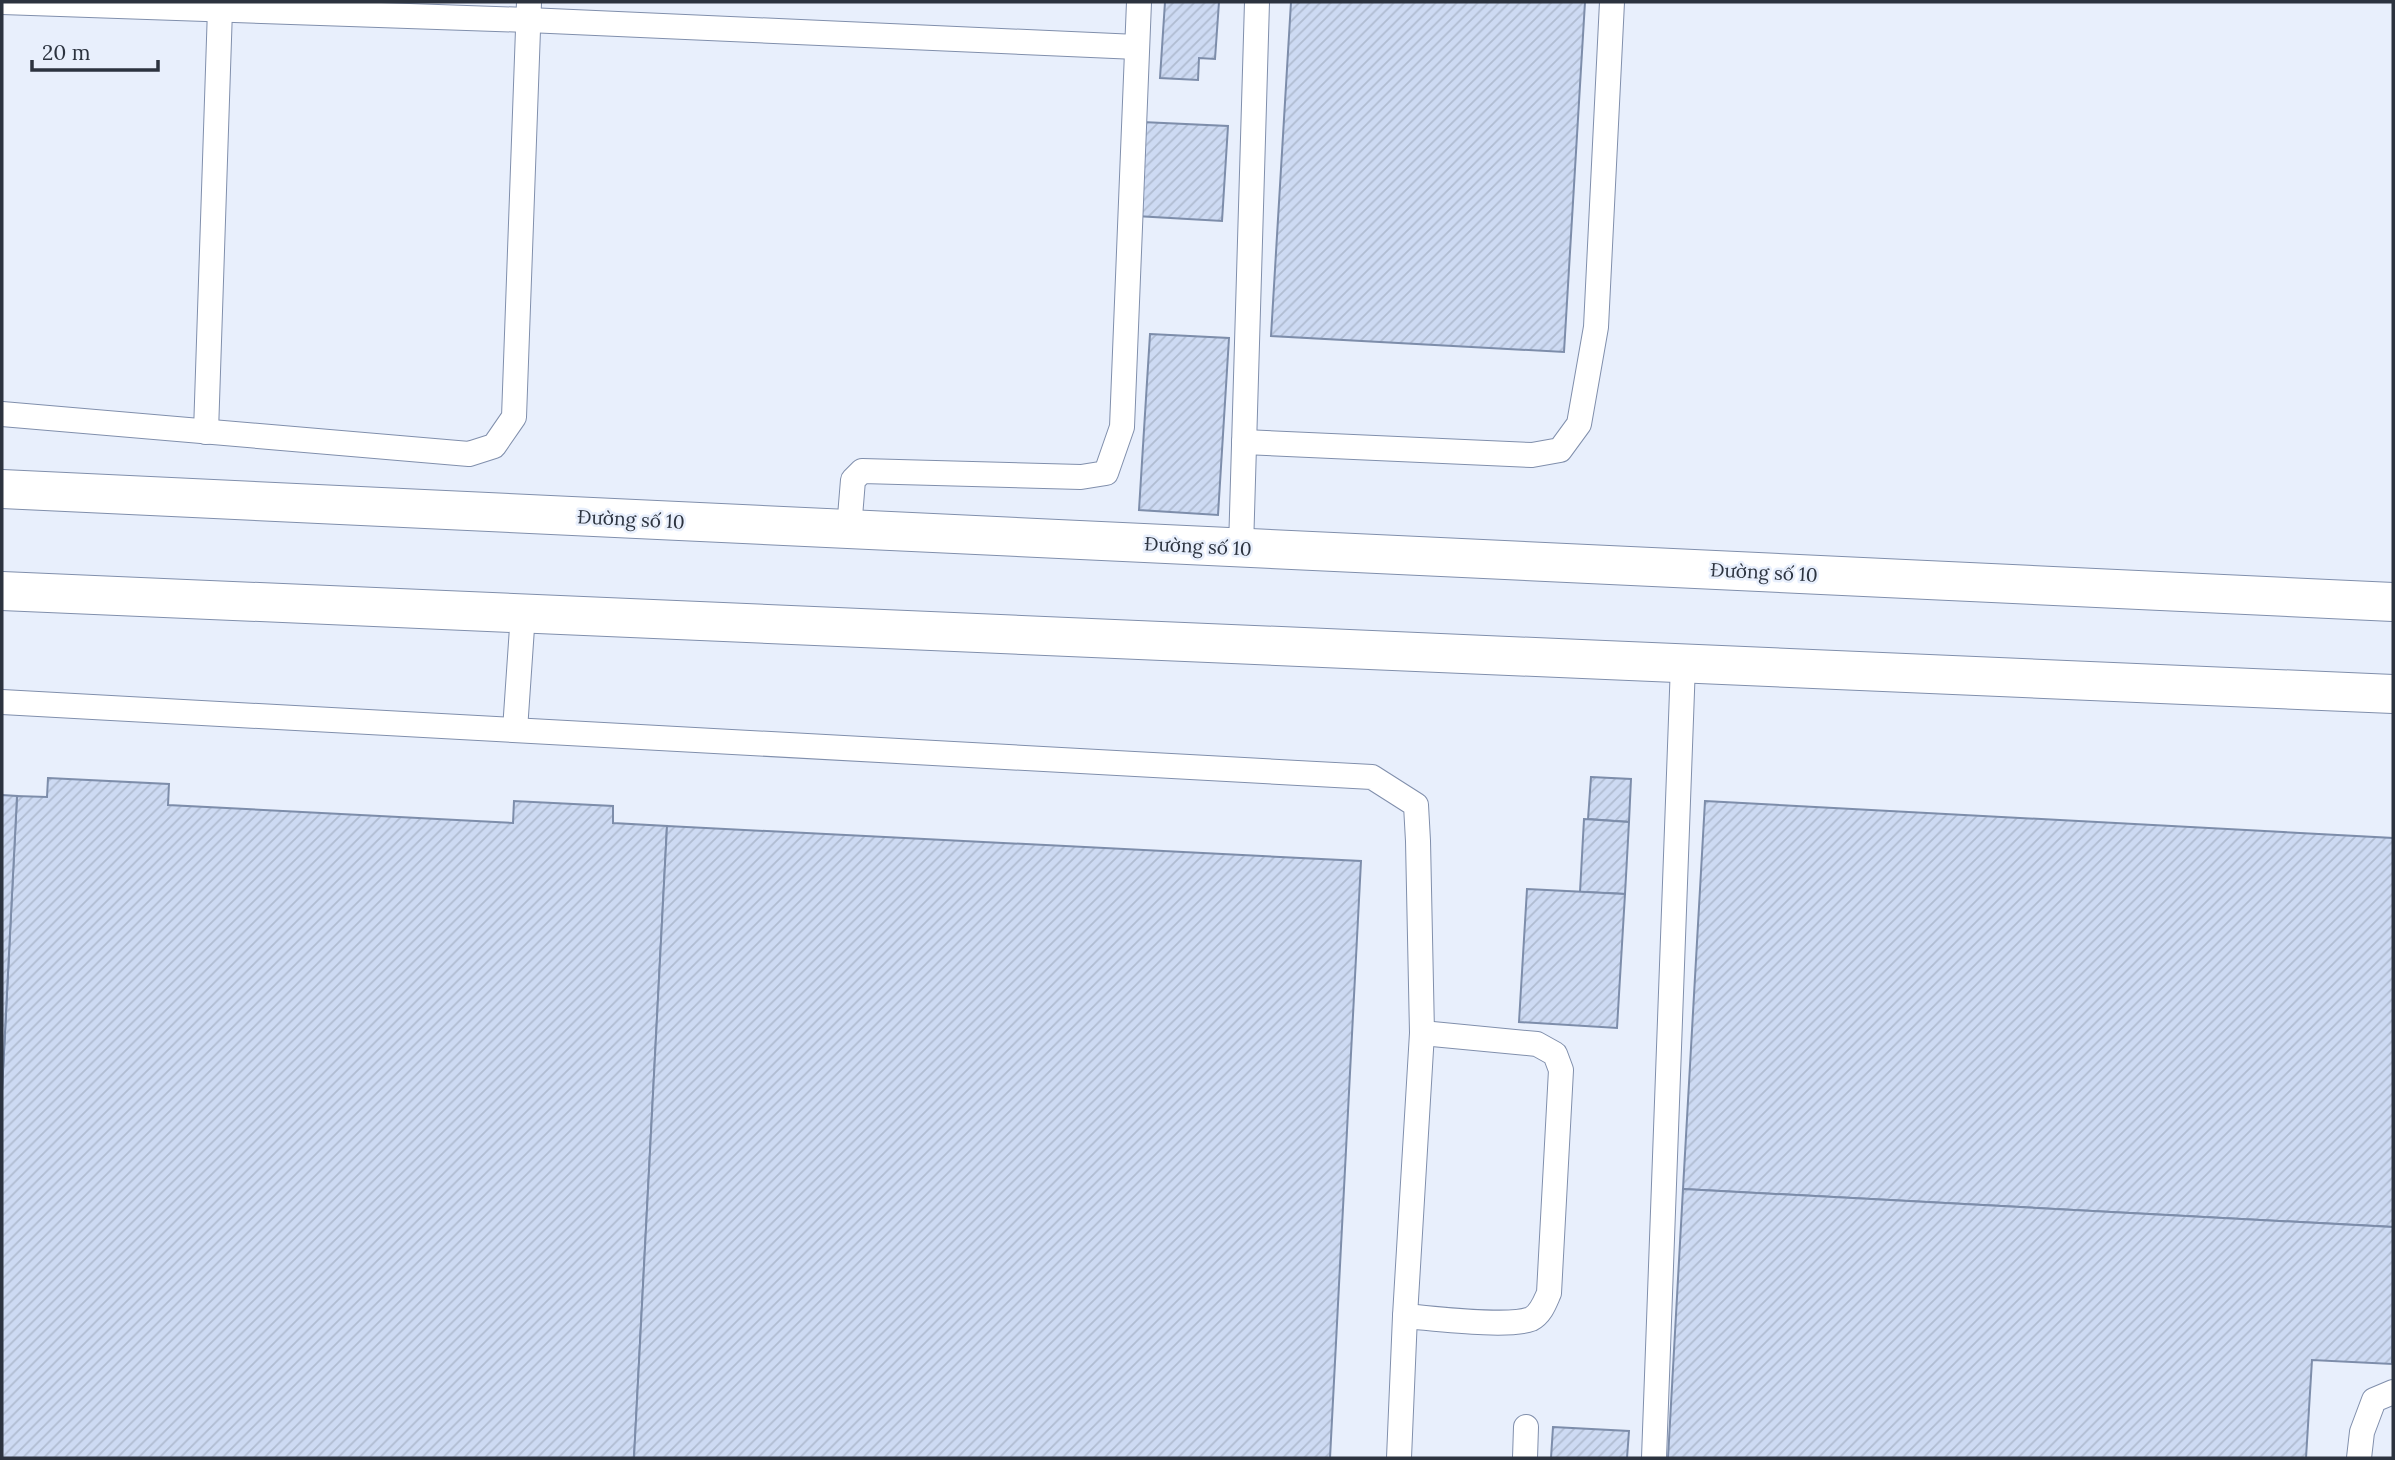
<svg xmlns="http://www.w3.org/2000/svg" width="2395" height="1460" viewBox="0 0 2395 1460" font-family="Lora,serif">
	<defs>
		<pattern id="building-hatch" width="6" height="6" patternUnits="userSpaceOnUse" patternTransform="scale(1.75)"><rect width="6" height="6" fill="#cddaf3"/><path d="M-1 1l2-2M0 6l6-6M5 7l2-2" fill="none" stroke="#b0bcd1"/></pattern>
	</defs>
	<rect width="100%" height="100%" fill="#e8effc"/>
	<g fill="url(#building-hatch)" stroke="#7d8daa" stroke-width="2">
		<polygon points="1165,2 1219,2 1215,59 1199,58 1198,80 1160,78"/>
		<polygon points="1291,2 1585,2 1564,352 1271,336"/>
		<polygon points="1142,122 1228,126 1222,221 1136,216"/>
		<polygon points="1150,334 1229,338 1218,515 1139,510"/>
		<polygon points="1591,777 1631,779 1629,822 1588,819"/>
		<polygon points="48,778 169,784 168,805 513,823 514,801 613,806 613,823 667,826 634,1458 2,1458 2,1091 17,796 47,797"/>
		<polygon points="2,795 17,796 2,1091"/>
		<polygon points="1705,801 2393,838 2393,1227 1683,1189"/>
		<polygon points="1584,819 1629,822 1625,894 1580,892"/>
		<polygon points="667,826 1361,861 1330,1458 634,1458"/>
		<polygon points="1527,889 1625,894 1617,1028 1519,1022"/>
		<polygon points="1683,1189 2393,1227 2392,1364 2312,1360 2306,1458 1668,1458"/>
		<polygon points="1553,1427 1629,1431 1627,1458 1551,1458"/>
	</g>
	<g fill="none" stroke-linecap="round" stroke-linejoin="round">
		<defs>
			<g id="service">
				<polyline points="2,2 528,20 1137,47"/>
				<polyline points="2,414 469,454 494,446 514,417 529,2"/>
				<polyline points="206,432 220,9"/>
				<polyline points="1244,442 1532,455 1560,450 1579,424 1596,327 1612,2"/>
				<polyline points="849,529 853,480 862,471 1081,477 1106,473 1122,427 1139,2"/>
				<polyline points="1241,548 1257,2"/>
				<polyline points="2,702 1372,777 1416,805 1418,841 1422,1033 1405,1316 1399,1458"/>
				<polyline points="515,730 523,613"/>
				<path d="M1405,1316C1432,1318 1508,1328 1531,1319C1541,1314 1545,1302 1549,1293L1561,1070L1555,1054L1537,1044L1422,1033"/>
				<polyline points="1525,1458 1526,1427"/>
				<polyline points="1654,1458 1683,664"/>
				<polyline points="2359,1458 2362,1432 2374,1400 2393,1392"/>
			</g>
			<g id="minor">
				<polyline points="2,489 2393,602"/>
				<polyline points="2,591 2393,694"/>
			</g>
		</defs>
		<use href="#service" stroke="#808fac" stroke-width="26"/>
		<use href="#minor" stroke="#808fac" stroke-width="40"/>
		<use href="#service" stroke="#fff" stroke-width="24"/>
		<use href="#minor" stroke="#fff" stroke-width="38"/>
	</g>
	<g text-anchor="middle" stroke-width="5" stroke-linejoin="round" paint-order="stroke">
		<g font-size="19" fill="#2c333f" stroke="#e8effc">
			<text transform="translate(631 519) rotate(3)" y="7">Đường số 10</text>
			<text transform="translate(1198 546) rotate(3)" y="7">Đường số 10</text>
			<text transform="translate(1764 572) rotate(3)" y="7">Đường số 10</text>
		</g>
	</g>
	<rect width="2395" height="1460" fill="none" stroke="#2c333f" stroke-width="7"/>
	<path d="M32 60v10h126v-10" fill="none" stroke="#2c333f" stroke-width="3.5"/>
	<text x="42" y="60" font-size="21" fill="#2c333f" stroke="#e8effc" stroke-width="5" paint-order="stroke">20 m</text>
</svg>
